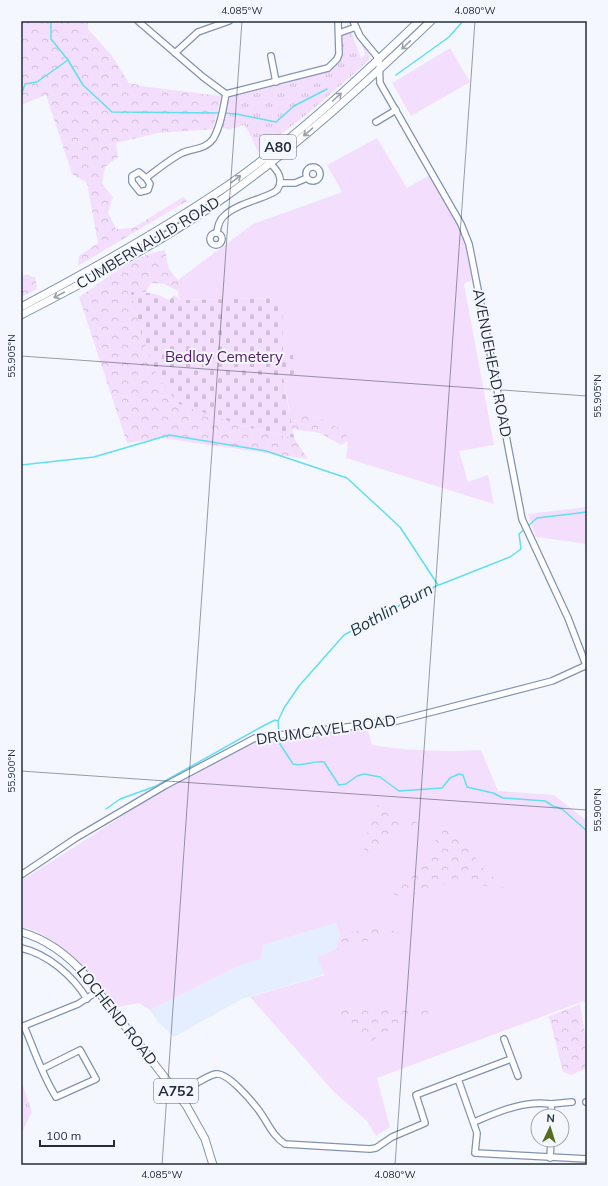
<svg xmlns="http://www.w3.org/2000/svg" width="608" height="1186" viewBox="0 0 608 1186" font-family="Mulish,sans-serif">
	<defs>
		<pattern id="forest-crowns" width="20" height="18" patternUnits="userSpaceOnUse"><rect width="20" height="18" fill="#f4defe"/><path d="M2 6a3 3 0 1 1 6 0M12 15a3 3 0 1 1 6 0" fill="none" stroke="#d1bfda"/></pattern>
		<pattern id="cemetery-stones" width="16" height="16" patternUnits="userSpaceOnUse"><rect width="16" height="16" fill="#f4defe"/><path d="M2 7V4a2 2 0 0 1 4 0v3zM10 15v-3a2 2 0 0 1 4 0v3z" fill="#d1bfda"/></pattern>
		<pattern id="park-tufts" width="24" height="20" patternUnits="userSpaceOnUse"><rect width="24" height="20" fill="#f4defe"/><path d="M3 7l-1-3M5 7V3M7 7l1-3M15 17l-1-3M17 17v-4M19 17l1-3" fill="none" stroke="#d1bfda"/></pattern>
	</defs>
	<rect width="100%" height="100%" fill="#f4f8fe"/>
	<polygon fill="#e5eefe" points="336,923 340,934 337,950 325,974 242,999 174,1037 157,1021 150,1010 238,966 260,959 263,945"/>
	<g fill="#f4defe">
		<polygon points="450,48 470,82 411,116 392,83"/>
		<polygon points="377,138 407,188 430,175 463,233 472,280 464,284 494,445 459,451 468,482 488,475 494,504 346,458 348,441 320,418 290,413 283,375 293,355 283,355 281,298 181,300 178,296 178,280 253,224 342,192 327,165"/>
		<polygon points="587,507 587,544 536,537 528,514"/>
		<path d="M367,727L372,745C409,751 444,752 481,750L498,791L554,795L587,821V1004L584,1001L377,1078L390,1127L376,1136L367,1121L333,1091L250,997L325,975L317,957L337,949L340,934L336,923L263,945L261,959L238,966L150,1010L139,1003L118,1007C94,980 58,933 21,927V881L166,788L257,741L292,734Z"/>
	</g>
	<g fill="url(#forest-crowns)">
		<polygon points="21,21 88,21 88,29 112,56 129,83 149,87 221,96 213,129 158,133 116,143 118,157 105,167 102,184 113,197 108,213 116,229 133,228 183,197 187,201 78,266 79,256 98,243 87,183 72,174 46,95 21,105"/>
		<path d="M165,250L169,269L178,280V291L164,284L151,283L146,292L132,293L240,425L294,438L308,459L161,438L127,443L79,297C105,280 133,255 165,250Z"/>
		<polygon points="27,275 35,277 37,289 21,297 21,276"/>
		<polygon points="228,410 288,412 320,418 346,432 348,441 341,445 320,433 292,429"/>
		<path d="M379,805L396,816L408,818L418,823C409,829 398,831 389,837C380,844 373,850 363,855L373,807Z"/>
		<polygon points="442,828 461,832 479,864 496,879 503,888 473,884 438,885 425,893 393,896 402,883 429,853"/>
		<polygon points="382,927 406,935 353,943 337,950 340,934"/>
		<path d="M449,1004C440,1010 430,1012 420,1016C400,1023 382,1033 365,1046L341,1023L335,1006L370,1007L383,1010L436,1008Z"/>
		<polygon points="580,1004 587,1046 587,1068 571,1075 563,1072 550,1020 547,1017"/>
	</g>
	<path fill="url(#cemetery-stones)" d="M131,292C145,292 158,293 169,300L174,295L182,300L282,298L283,355H293L295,374L283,376L294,438L240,425L179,404L158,378L141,333Z"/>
	<g fill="url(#park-tufts)">
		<path d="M351,32L361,58L365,55L361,40L367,49L370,59L367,62L312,110L258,152C253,142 251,134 244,125L228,130L222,127L228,100L231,97L329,71L340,58L343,36Z"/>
		<polygon points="21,1080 32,1112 21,1134"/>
	</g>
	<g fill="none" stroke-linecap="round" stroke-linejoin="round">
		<g stroke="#5fdfef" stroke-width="1.5">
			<polyline points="51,21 51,39 68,60 83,85 112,112 221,113"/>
			<polyline points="396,75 449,37 463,21"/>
			<polyline points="21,96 25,84 37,82 68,60"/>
			<polyline points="224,113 236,114 276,122 294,106 327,89"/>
			<polyline points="21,465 94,457 169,435 266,451 347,478 400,527 438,585 344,635 299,686 284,708 278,721 279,734"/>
			<polyline points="439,585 510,557 521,549 519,534 537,518 587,512"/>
			<path d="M280,737V744L293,764C304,767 313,760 324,762L339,785L346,784L357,776L364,774L380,777L399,791L442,788L450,778L459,774L463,775L467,787L493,793L503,798L545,801L553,806L562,809L587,831"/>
			<polyline points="106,809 120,799 156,786 263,726 275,720 278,721"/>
		</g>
		<defs>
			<g id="minor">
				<polyline points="138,21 203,77 226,94 328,68 337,59 339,54 338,21"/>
				<polyline points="353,21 360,36 379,59 380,83 461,224 469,244 474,269 522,519 568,618 586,665"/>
				<polyline points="339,33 356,27"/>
				<polyline points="175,53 198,32 229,21"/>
				<polyline points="271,56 276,82"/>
				<polyline points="376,122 396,110"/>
				<circle cx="313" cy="174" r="7"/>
				<path d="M146,178L139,172L132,176V182L140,192L148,190L150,184L146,178C157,170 170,159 182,153C193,148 205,150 213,139C221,126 223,108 226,94"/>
				<polyline points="280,183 295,183 307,178"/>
				<path d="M217,232C218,226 219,220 224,216C238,202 269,198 277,190C280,186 281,180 279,175C277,169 271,165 268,160"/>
				<circle cx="216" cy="239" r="6"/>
				<polyline points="21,875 76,838 166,785 255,738 397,721 552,681 587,665"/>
				<path d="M21,948C48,954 73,976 87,999"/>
				<path d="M24,1026C34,1049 42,1075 56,1097L96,1079L80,1050L42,1069"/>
				<polyline points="21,1027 78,1004 98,991"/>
				<polyline points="504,1039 518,1076"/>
				<polyline points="458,1079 511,1059"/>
				<path d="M178,1095C188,1089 205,1076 216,1074C227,1072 250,1099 257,1108C267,1120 271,1135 285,1144L370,1149L376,1148L392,1137L425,1123L416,1095L458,1079L477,1133L475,1153L587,1159"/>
				<polyline points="586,1102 587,1102"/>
				<polyline points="551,1104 572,1102"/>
				<path d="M474,1122C498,1112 524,1100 551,1104L552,1116"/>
				<polyline points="550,1158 551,1140"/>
			</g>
			<g id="major">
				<path d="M21,307C91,270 161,231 227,186C296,138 358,79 419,21"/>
				<path d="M21,315C90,279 161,243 225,197C298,145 366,83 431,21"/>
				<path d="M21,932C49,940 69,956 87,977L186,1105L205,1139L213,1165"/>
			</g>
		</defs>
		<use href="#minor" stroke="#8293b0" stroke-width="8"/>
		<use href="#major" stroke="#8293b0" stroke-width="9"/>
		<use href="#minor" stroke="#fff" stroke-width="5.5"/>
		<use href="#major" stroke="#fff" stroke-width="7"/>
	</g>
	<defs><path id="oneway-shaft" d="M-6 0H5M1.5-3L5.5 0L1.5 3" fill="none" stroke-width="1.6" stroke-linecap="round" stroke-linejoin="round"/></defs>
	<g stroke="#9da0a5">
		<use href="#oneway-shaft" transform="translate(406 45) rotate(136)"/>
		<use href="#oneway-shaft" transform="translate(337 97) rotate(-42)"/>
		<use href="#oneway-shaft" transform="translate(308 132) rotate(139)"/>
		<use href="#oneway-shaft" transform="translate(236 179) rotate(-37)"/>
		<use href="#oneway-shaft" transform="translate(59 295) rotate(152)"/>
	</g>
	<path fill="none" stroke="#252c37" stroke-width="1" stroke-opacity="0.45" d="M21,356L587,396M21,771L587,810M162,1165L242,21M395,1165L475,21"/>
	<g text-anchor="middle" stroke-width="4" stroke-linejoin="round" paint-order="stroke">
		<g fill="#f4f8fe" stroke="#636973" stroke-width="1">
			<rect x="260" y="135" width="36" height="24" rx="3"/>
			<rect x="154" y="1079" width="44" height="24" rx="3"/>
		</g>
		<g font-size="14" font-weight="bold" fill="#252c37">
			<text x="278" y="152">A80</text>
			<text x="176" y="1096">A752</text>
		</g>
		<g font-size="15" fill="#252c37" stroke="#f4f8fe">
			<text transform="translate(148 243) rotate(-31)" y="5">CUMBERNAULD ROAD</text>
			<text transform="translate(492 363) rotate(79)" y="5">AVENUEHEAD ROAD</text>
			<text transform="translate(326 730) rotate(-8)" y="5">DRUMCAVEL ROAD</text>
			<text transform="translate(117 1016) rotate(52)" y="5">LOCHEND ROAD</text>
		</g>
		<g font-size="15" fill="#55166c" stroke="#f4f8fe">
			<text x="224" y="362">Bedlay Cemetery</text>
		</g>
		<g font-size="16" font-style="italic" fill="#1e3538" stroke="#f4f8fe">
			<text transform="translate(391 609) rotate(-29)" y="6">Bothlin Burn</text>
		</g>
	</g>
	<rect width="608" height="1186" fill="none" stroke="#f4f8fe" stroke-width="44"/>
	<g transform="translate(550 1128) rotate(4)"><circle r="19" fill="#f4f8fe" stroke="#a1a6ae"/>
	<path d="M0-3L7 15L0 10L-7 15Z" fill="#556d1e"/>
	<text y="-6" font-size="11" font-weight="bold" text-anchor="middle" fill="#252c37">N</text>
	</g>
	<path d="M40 1140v6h74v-6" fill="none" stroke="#252c37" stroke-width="2"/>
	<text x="46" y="1140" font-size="12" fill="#252c37" stroke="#f4f8fe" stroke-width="3" paint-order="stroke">100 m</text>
	<rect x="22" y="22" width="564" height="1142" fill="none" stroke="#252c37" stroke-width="1.5"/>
	<g font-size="10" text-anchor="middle" fill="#252c37">
		<text x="242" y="14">4.085°W</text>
		<text x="475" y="14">4.080°W</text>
		<text transform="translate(11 356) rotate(-90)" y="4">55.905°N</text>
		<text transform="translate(597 396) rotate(-90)" y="4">55.905°N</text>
		<text transform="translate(11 771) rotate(-90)" y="4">55.900°N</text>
		<text transform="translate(597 810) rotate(-90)" y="4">55.900°N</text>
		<text x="162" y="1178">4.085°W</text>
		<text x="395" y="1178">4.080°W</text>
	</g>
</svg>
